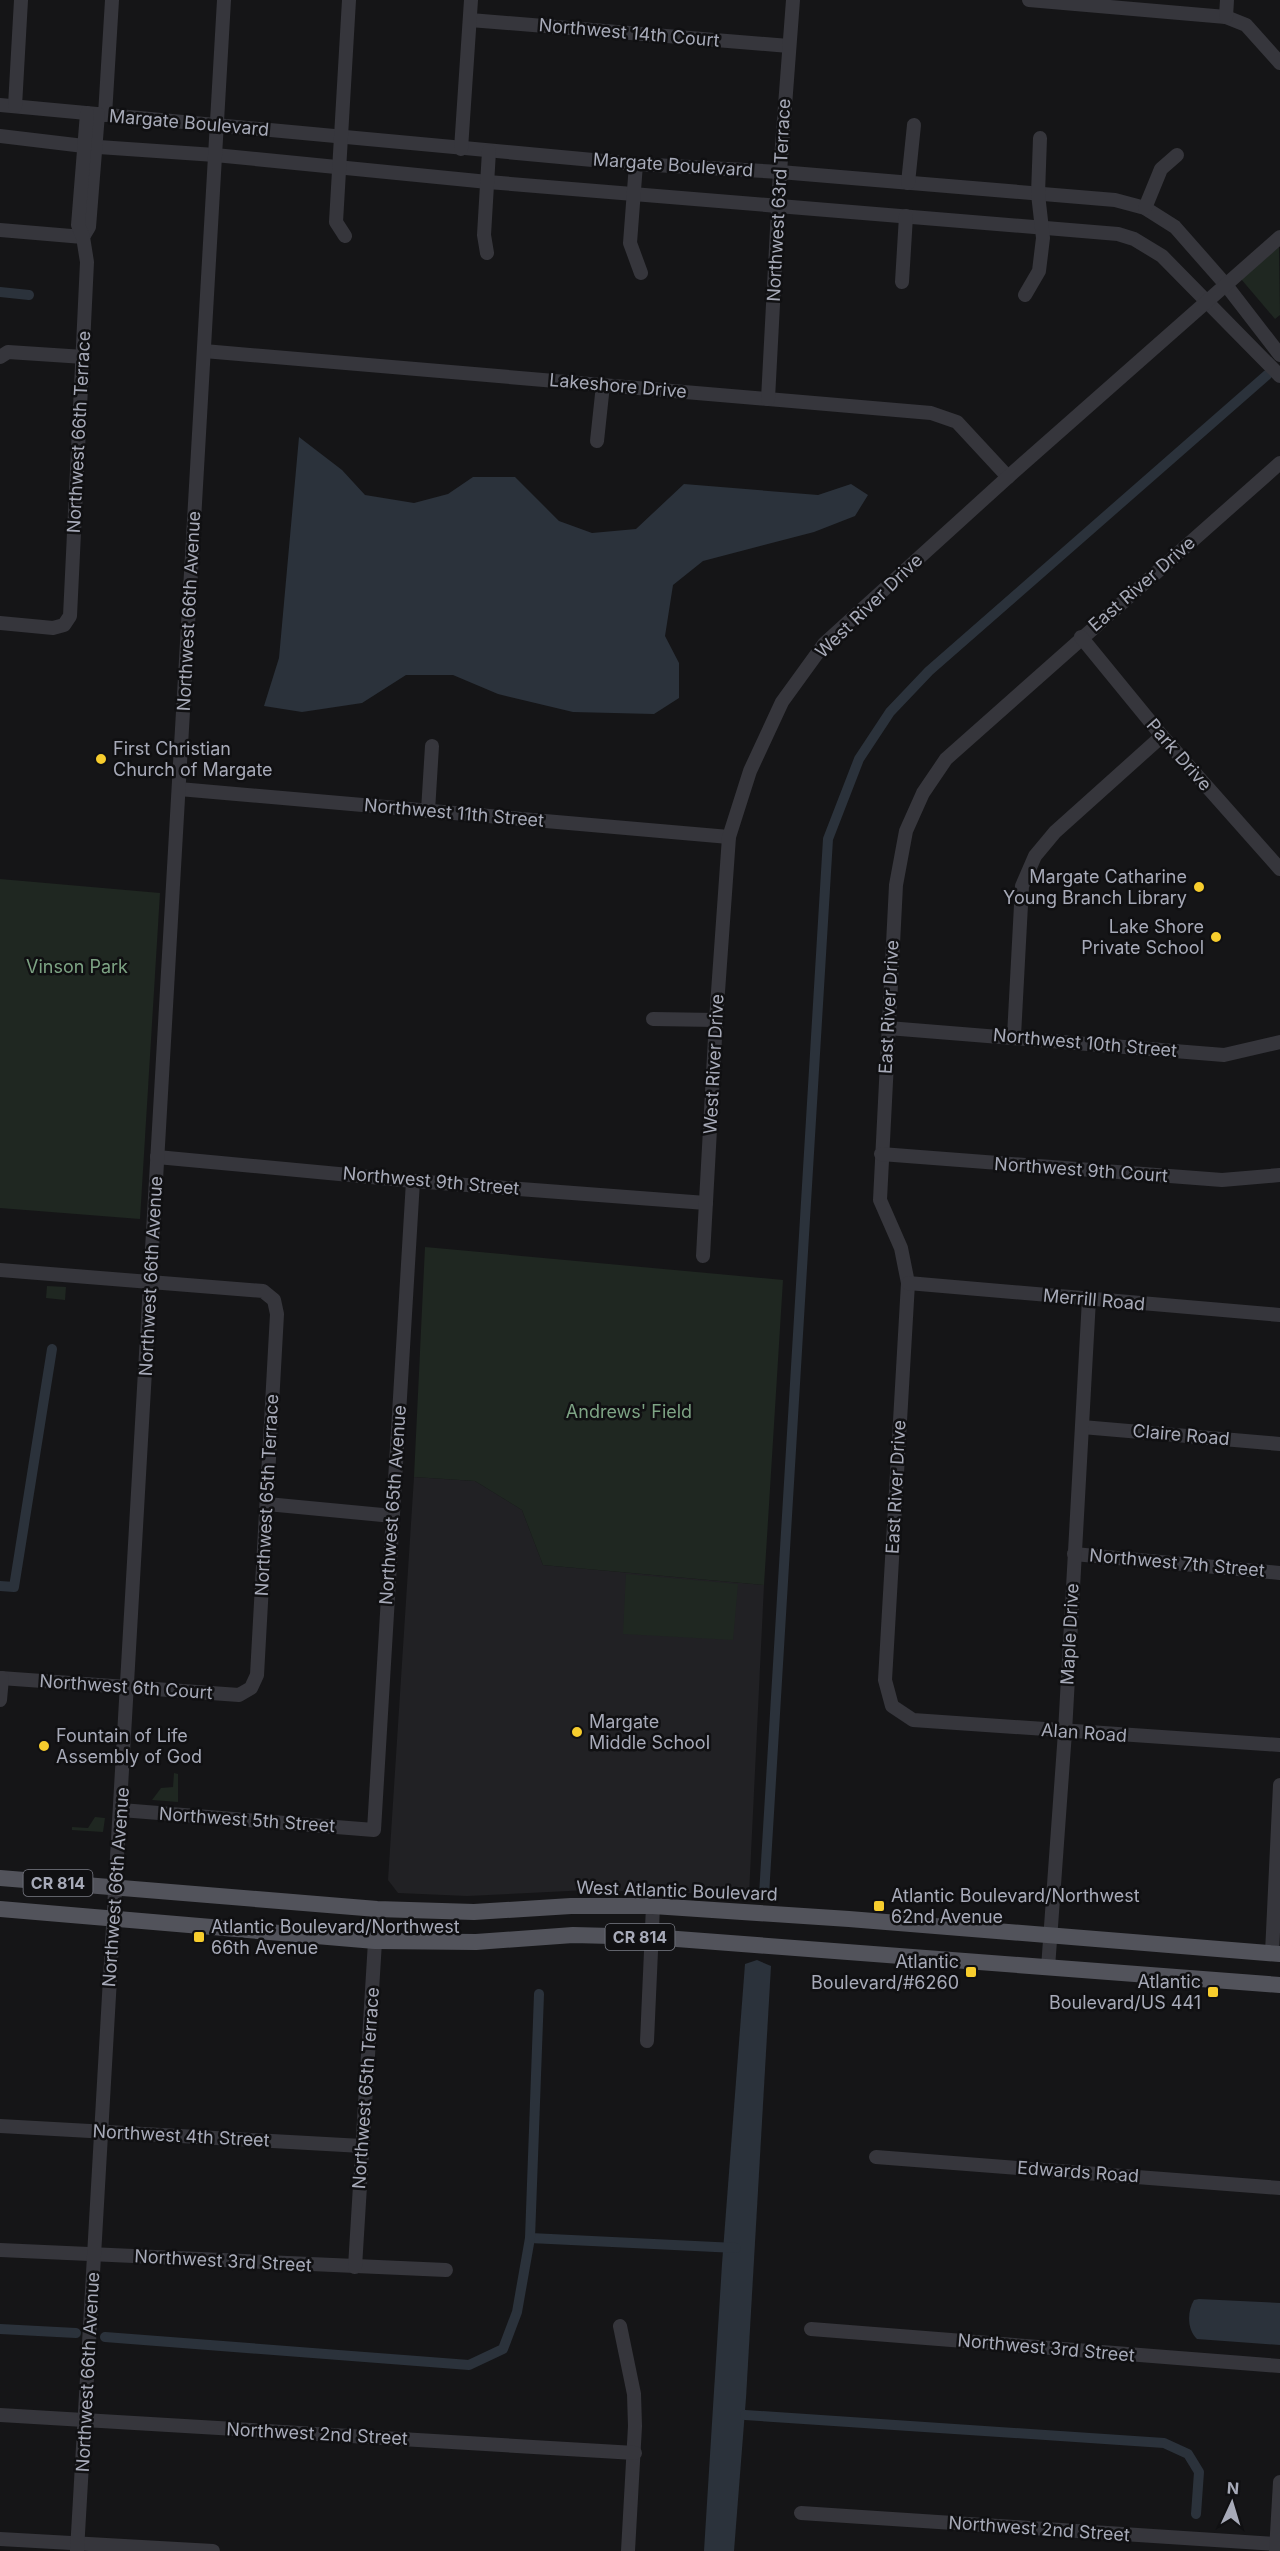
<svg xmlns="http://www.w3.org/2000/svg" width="1280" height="2551" viewBox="0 0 1280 2551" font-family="Inter,sans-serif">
	<rect width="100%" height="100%" fill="#151517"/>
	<polygon fill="#212124" points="414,1477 475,1481 522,1510 543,1565 764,1585 749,1895 589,1890 467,1896 398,1893 388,1880"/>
	<g fill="#1f2721">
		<polygon points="1279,247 1280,315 1275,319 1241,279"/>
		<polygon points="0,879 160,893 140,1219 0,1208"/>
		<polygon points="425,1247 783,1280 764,1585 543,1565 522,1510 475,1481 414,1477"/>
		<polygon points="47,1286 66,1287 65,1300 46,1298"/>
		<polygon points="626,1574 738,1584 733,1640 623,1634"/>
		<polygon points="174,1773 178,1774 178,1802 152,1800 161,1788 173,1787"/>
		<polygon points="95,1817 105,1818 103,1832 72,1830 72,1827 88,1828"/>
	</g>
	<g fill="#2b323b">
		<polygon points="299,437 342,470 365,495 414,503 448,494 473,477 515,477 559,521 592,533 636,529 684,484 818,495 851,484 868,495 855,516 814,532 703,561 673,585 665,636 679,663 679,698 654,714 573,712 498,694 453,675 406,675 362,703 302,712 264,706 279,658"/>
		<polygon points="757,1960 771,1966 746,2398 734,2551 704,2551 722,2264 745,1964"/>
		<path d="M1199,2299L1280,2303V2345L1197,2339C1187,2329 1187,2312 1194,2300Z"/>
	</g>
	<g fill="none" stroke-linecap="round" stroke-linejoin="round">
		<g stroke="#2b323b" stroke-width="10">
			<polyline points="0,292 29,295"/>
			<polyline points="0,1586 14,1587 52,1349"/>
			<polyline points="764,1895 828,839 859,759 890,712 929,671 1267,375"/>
			<polyline points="530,2238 736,2248"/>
			<polyline points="0,2329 76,2333"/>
			<polyline points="105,2337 469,2365 503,2349 517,2312 530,2238 539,1994"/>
			<polyline points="745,2415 1164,2443 1188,2454 1199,2472 1196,2514"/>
		</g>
		<g stroke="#36363c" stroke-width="14">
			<polyline points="1029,0 1226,17 1246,25 1280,63"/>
			<polyline points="1226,17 1227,0"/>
			<polyline points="470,20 789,46"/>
			<polyline points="0,105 636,164 780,172 1115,200 1145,208 1175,227 1226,285 1280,355"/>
			<polyline points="15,106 21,0"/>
			<polyline points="105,115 112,0"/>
			<polyline points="0,136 84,146 215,155 488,182 1118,234 1134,239 1162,256 1280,376"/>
			<polyline points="461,149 471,0"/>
			<polyline points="636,164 630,243 641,273"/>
			<polyline points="908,183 914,125"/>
			<polyline points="1145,208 1161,169 1177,155"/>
			<polyline points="0,230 83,237"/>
			<polyline points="345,236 336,222 349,0"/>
			<polyline points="83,237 89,227 98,114"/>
			<polyline points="487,253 484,235 489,151"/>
			<polyline points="902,282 906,216"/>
			<polyline points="1025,295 1039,271 1043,238 1038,194 1040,138"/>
			<polyline points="204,351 931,413 957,422 1008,477"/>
			<polyline points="0,357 8,352 84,357"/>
			<polyline points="768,399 780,172 793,0"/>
			<polyline points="597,441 603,385"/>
			<polyline points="1280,463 946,759 923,793 906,831 896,885 880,1200 901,1248 908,1283 885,1680 892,1706 913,1720 1280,1745"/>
			<polyline points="0,623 53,628 64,625 70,616 87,262 83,237 78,225 87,113"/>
			<polyline points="1081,637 1162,736 1280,869"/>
			<polyline points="179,789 729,837"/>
			<polyline points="428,811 432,746"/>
			<polyline points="653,1019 716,1020"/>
			<polyline points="888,1028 1224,1055 1280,1042"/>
			<polyline points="1014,1036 1022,886 1035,856 1055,832 1162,736"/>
			<polyline points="881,1154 1222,1180 1280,1175"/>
			<polyline points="157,1157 413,1181 706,1203"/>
			<polyline points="703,1256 716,1020 729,837 750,771 782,702 824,644 1008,477 1280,237"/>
			<polyline points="0,1270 263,1291 274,1300 277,1314 257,1675 251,1688 239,1695 0,1678"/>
			<polyline points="908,1283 1280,1315"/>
			<polyline points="1082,1427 1280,1444"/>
			<polyline points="267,1504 393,1516"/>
			<polyline points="1074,1554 1280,1573"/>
			<polyline points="0,1700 2,1678"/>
			<polyline points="121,1810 374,1830 413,1181"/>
			<polyline points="1272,1953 1280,1785"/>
			<polyline points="1048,1968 1065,1732 1089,1299"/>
			<polyline points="647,2041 653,1906"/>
			<polyline points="0,2126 362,2146"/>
			<polyline points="876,2157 1280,2188"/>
			<polyline points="0,2250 446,2270"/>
			<polyline points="355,2267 377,1909"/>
			<polyline points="620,2326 634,2394 635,2426 628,2551"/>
			<polyline points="811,2329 1280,2366"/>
			<polyline points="0,2415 635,2453"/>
			<polyline points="801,2513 1276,2544"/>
			<polyline points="0,2539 213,2551"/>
			<polyline points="77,2551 224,0"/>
			<polyline points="1276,2551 1280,2482"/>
		</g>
		<g stroke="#52535b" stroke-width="16">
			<polyline points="0,1878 377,1909 474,1912 571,1906 653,1906 849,1919 1280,1954"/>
			<polyline points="0,1909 375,1941 476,1942 573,1935 651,1937 1280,1985"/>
		</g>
	</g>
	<g fill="#f7cd2d" stroke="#101012" stroke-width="2">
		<circle cx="101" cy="759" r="6"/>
		<circle cx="1199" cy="887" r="6"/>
		<circle cx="1216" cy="937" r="6"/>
		<circle cx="577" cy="1732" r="6"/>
		<circle cx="44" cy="1746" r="6"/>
		<rect x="873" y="1900" width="12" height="12" rx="3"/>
		<rect x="193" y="1931" width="12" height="12" rx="3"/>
		<rect x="965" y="1966" width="12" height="12" rx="3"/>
		<rect x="1207" y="1986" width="12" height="12" rx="3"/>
	</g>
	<g text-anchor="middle" stroke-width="5" stroke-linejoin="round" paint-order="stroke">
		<g fill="#101012" stroke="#7a7c86" stroke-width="1.5">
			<rect x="23.5" y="1870" width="69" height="26" rx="4.5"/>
			<rect x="605.5" y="1924" width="69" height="26" rx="4.5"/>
		</g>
		<g font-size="16" font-weight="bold" fill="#a7aab8">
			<text x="58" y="1889">CR 814</text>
			<text x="640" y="1943">CR 814</text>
		</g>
		<g font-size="18" fill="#a7aab8" stroke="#101012">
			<text transform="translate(629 33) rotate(5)" y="6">Northwest 14th Court</text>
			<text transform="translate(189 123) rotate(5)" y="6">Margate Boulevard</text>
			<text transform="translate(673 165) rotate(4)" y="6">Margate Boulevard</text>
			<text transform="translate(779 200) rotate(-87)" y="6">Northwest 63rd Terrace</text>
			<text transform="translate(618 386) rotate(5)" y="6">Lakeshore Drive</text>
			<text transform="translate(79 432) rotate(-87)" y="6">Northwest 66th Terrace</text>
			<text transform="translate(1142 584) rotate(-41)" y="6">East River Drive</text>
			<text transform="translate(869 606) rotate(-44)" y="6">West River Drive</text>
			<text transform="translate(189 611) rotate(-87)" y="6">Northwest 66th Avenue</text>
			<text transform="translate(1179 755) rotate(49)" y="6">Park Drive</text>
			<text transform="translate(454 813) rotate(5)" y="6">Northwest 11th Street</text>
			<text transform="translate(889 1007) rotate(-87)" y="6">East River Drive</text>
			<text transform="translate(1085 1043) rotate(5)" y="6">Northwest 10th Street</text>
			<text transform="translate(714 1064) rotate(-87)" y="6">West River Drive</text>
			<text transform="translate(1081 1170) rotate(4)" y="6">Northwest 9th Court</text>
			<text transform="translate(431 1181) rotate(5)" y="6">Northwest 9th Street</text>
			<text transform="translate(151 1276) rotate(-87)" y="6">Northwest 66th Avenue</text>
			<text transform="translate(1094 1300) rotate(5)" y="6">Merrill Road</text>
			<text transform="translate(1181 1435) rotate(5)" y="6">Claire Road</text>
			<text transform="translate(896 1487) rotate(-87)" y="6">East River Drive</text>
			<text transform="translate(267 1495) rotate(-87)" y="6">Northwest 65th Terrace</text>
			<text transform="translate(393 1505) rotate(-86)" y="6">Northwest 65th Avenue</text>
			<text transform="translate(1177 1563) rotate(5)" y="6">Northwest 7th Street</text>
			<text transform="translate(1070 1634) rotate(-87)" y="6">Maple Drive</text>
			<text transform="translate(126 1687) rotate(4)" y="6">Northwest 6th Court</text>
			<text transform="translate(1084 1733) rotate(4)" y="6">Alan Road</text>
			<text transform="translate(247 1820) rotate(4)" y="6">Northwest 5th Street</text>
			<text transform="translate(116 1887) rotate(-86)" y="6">Northwest 66th Avenue</text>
			<text transform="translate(677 1891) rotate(2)" y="6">West Atlantic Boulevard</text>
			<text transform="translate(366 2088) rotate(-86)" y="6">Northwest 65th Terrace</text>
			<text transform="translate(181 2136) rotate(3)" y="6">Northwest 4th Street</text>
			<text transform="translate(1078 2172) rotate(4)" y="6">Edwards Road</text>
			<text transform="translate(223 2261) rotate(3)" y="6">Northwest 3rd Street</text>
			<text transform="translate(1046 2348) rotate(5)" y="6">Northwest 3rd Street</text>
			<text transform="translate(88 2372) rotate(-87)" y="6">Northwest 66th Avenue</text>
			<text transform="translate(317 2434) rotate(3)" y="6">Northwest 2nd Street</text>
			<text transform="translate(1039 2529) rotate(4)" y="6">Northwest 2nd Street</text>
		</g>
		<g font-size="18" fill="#a7aab8" stroke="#101012" text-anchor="start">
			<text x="113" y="755">First Christian<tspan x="113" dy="21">Church of Margate</tspan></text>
			<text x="1187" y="883" text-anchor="end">Margate Catharine<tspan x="1187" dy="21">Young Branch Library</tspan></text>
			<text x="1204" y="933" text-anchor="end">Lake Shore<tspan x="1204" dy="21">Private School</tspan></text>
			<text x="589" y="1728">Margate<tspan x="589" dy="21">Middle School</tspan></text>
			<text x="56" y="1742">Fountain of Life<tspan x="56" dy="21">Assembly of God</tspan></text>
			<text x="891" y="1902">Atlantic Boulevard/Northwest<tspan x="891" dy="21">62nd Avenue</tspan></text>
			<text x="211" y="1933">Atlantic Boulevard/Northwest<tspan x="211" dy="21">66th Avenue</tspan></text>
			<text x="959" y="1968" text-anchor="end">Atlantic<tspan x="959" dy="21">Boulevard/#6260</tspan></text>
			<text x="1201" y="1988" text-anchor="end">Atlantic<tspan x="1201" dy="21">Boulevard/US 441</tspan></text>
		</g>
		<g font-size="18" fill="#7da384" stroke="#101012">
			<text x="77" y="973">Vinson Park</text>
			<text x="629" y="1418">Andrews' Field</text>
		</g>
	</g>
	<g transform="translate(1232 2503) rotate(4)" stroke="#101012" stroke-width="4.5" paint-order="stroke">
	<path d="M0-4.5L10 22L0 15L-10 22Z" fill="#a7aab8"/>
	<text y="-9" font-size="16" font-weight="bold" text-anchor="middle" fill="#a7aab8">N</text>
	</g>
</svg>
